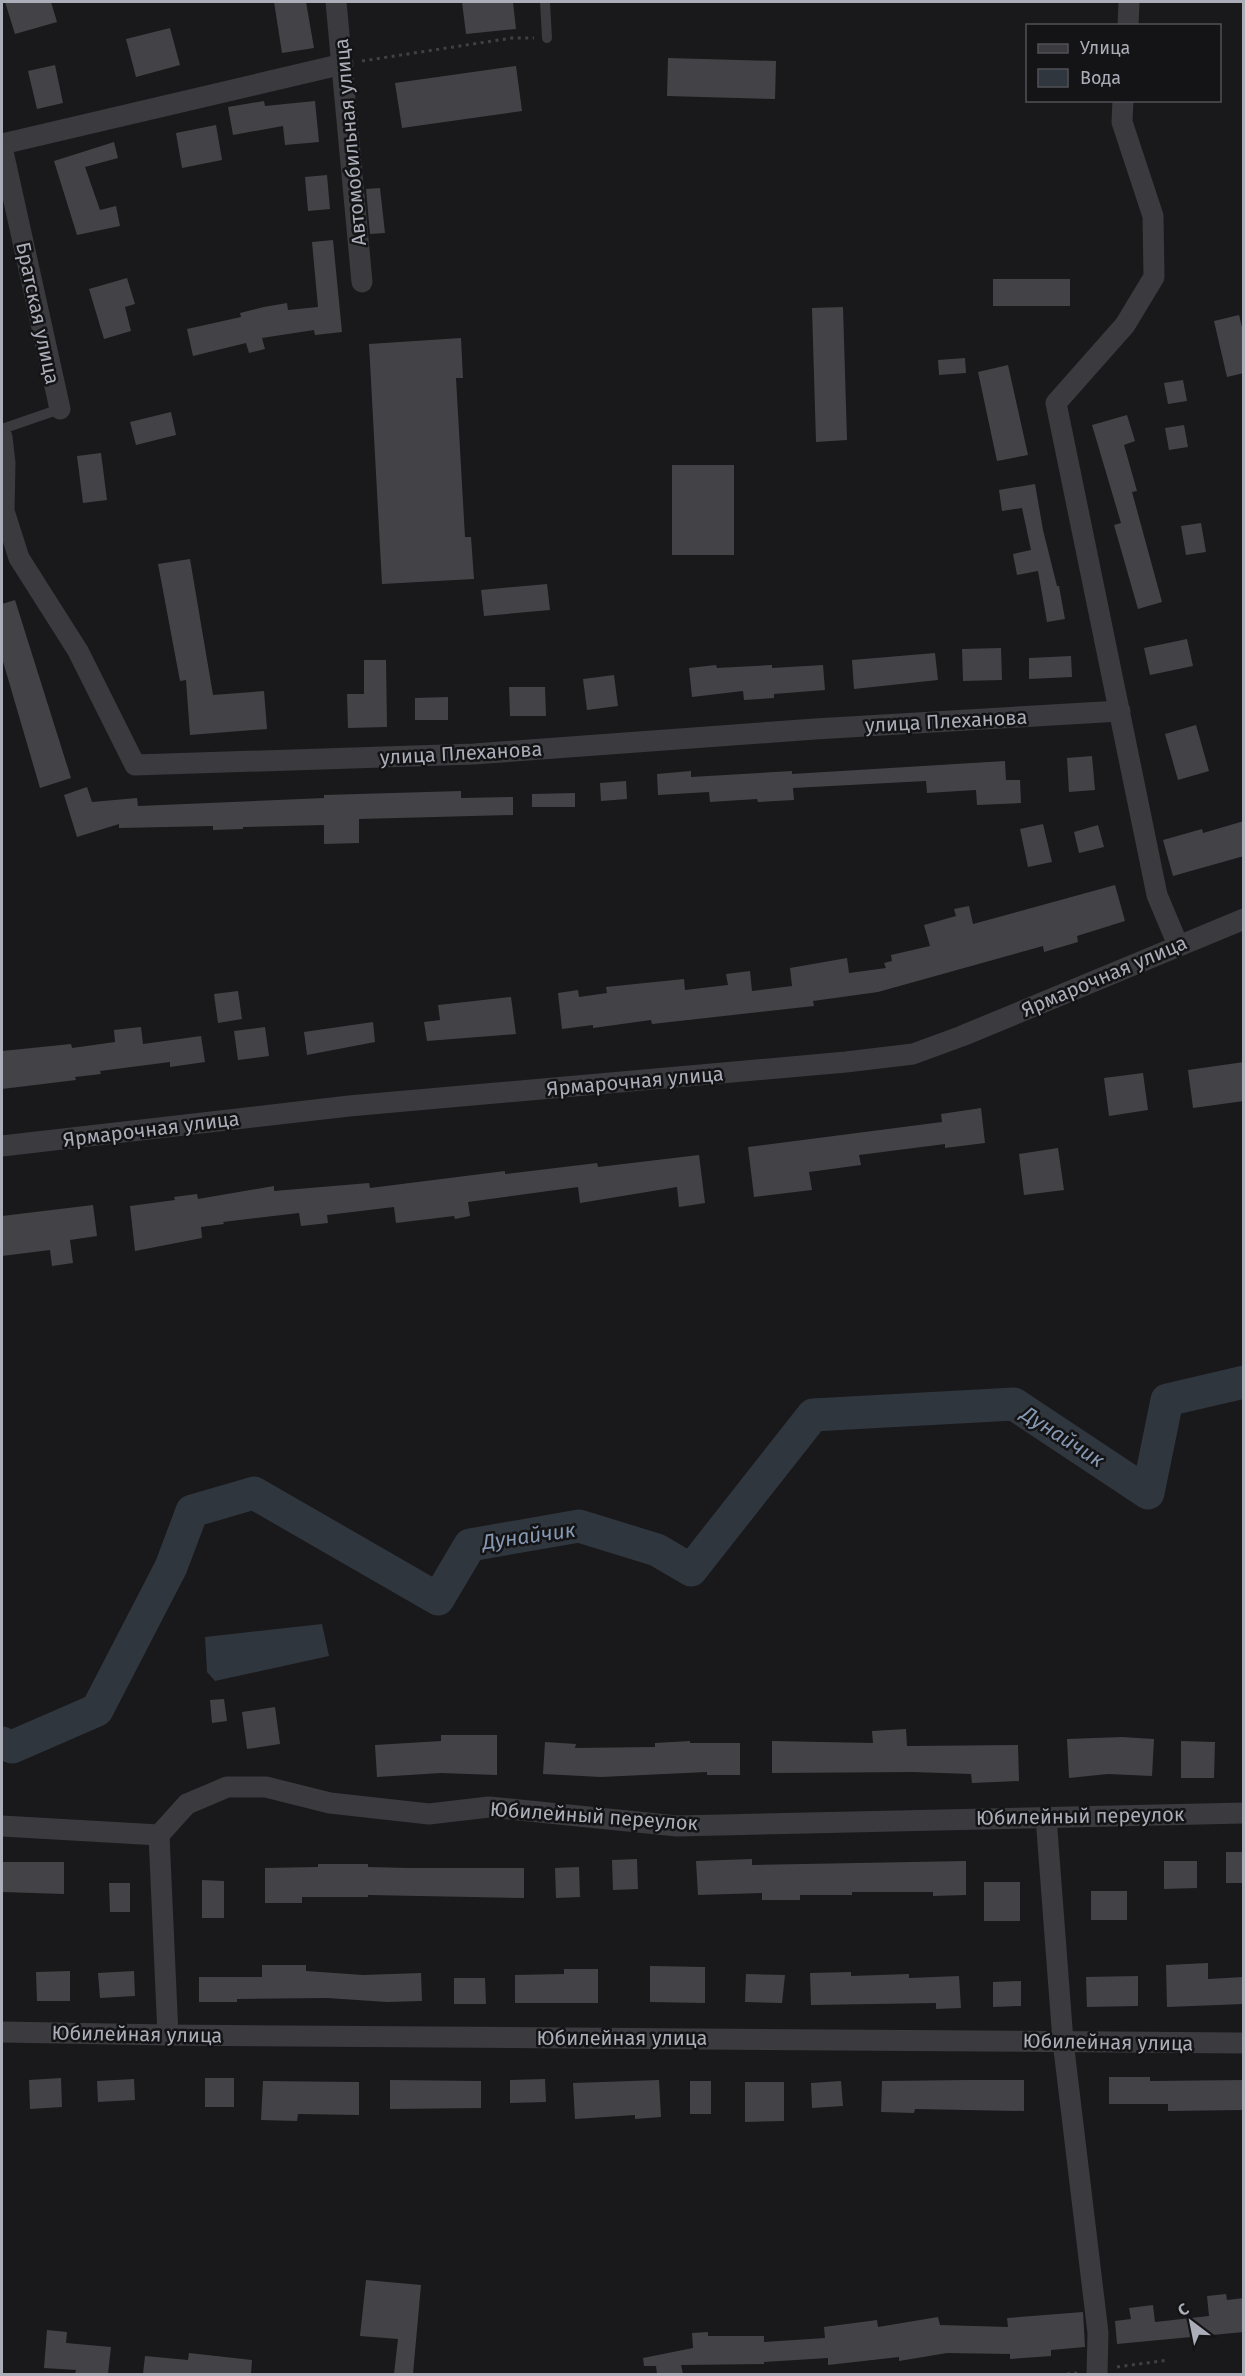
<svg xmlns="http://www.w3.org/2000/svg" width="1245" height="2376" viewBox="0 0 1245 2376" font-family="'Fira Sans',sans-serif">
	<rect width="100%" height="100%" fill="#19181a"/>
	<polygon fill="#2f363e" points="322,1624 329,1656 215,1681 207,1672 205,1637"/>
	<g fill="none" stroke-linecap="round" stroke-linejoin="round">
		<polyline stroke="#2f363e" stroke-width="33" points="2,1743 12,1747 97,1710 171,1567 192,1511 254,1493 438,1599 470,1545 579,1526 657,1550 691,1570 813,1415 1014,1404 1148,1493 1167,1400 1244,1382"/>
	</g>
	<g fill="#434347">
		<polygon points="5,2 51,2 57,22 15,34"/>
		<polygon points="274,2 306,2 314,48 282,53"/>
		<polygon points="462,2 513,2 516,29 466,34"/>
		<polygon points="170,28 180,65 136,77 126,39"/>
		<polygon points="668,58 776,61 775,99 667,96"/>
		<polygon points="55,65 63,103 37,109 28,71"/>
		<polygon points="516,66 522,111 402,128 395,83"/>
		<polygon points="264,101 265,106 315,101 319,142 285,145 283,126 233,135 228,107"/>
		<polygon points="216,125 222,160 182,168 176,133"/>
		<polygon points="114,142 118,158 85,167 100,210 116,206 120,226 77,235 54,161"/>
		<polygon points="327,175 330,209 308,211 305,177"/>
		<polygon points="380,188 385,233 370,234 366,189"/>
		<polygon points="333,240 342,332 315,335 314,330 262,338 265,349 249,353 246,343 193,356 187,329 241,317 240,313 264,307 287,303 288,310 318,307 312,242"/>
		<polygon points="127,278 135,304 125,307 131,331 104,339 89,289"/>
		<rect x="993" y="279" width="77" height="27"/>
		<polygon points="843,307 847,440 816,442 812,308"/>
		<polygon points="1239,315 1244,335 1244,373 1227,377 1214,321"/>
		<polygon points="461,338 463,378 456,378 465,537 471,537 474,579 382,584 369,344"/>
		<polygon points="965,358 966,373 939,375 938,360"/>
		<polygon points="1008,365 1028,455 997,461 978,372"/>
		<polygon points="1183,380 1187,401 1168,404 1164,383"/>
		<polygon points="171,412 176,435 136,445 130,422"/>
		<polygon points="1127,415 1135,441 1124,445 1137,491 1132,492 1162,602 1138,609 1114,525 1121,523 1092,425"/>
		<polygon points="1184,425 1188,447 1169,450 1165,428"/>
		<polygon points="101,453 107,500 83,503 77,456"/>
		<rect x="672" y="465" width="62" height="90"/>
		<polygon points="1035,484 1043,530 1057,586 1059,586 1065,619 1047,622 1038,571 1017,575 1013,554 1031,550 1022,508 1002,511 999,490"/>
		<polygon points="1201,523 1206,552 1186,555 1181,526"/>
		<polygon points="190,559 213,695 264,691 267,729 190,735 186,680 180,681 158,564"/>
		<polygon points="547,584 550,610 484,616 481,590"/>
		<polygon points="15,600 71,778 40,788 2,658 2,604"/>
		<polygon points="1187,639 1193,666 1150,675 1144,648"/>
		<polygon points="1001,648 1002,680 963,681 962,649"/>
		<polygon points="935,653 938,680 854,689 852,660"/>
		<polygon points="1071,656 1072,677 1029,679 1029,658"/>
		<polygon points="364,660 386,660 387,727 348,728 347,694 364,694"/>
		<polygon points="716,665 717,668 772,665 772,668 823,665 825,690 774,694 774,698 744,700 743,691 692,697 689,668"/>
		<polygon points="614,675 618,706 587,710 583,679"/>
		<polygon points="509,687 545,687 546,716 510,716"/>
		<polygon points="448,697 448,720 415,720 415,698"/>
		<polygon points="1196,725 1209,771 1178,780 1165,734"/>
		<polygon points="1092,756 1095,790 1069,792 1067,758"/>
		<polygon points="1005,761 1006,780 1020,780 1021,803 977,805 976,790 927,793 926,781 793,788 794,800 758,802 757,799 710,802 709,792 658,795 657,774 691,771 691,777 792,771 792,774"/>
		<polygon points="626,781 627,799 601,801 600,783"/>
		<polygon points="87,787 92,802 137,798 138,806 324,798 324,795 461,791 461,798 513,797 513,815 359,819 359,843 324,844 324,825 243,827 243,829 213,830 213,826 119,828 119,824 77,837 64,795"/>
		<polygon points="575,793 575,807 532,807 532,794"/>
		<polygon points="1244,821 1244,856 1173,876 1163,840 1202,829 1203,833"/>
		<polygon points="1043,824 1052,862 1028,867 1020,829"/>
		<polygon points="1098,825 1104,847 1079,853 1074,832"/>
		<polygon points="1115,885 1125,921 1077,936 1078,942 1044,952 1043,946 878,992 813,1001 814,1006 652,1024 651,1020 593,1028 593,1025 562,1029 558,993 578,990 579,997 607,993 606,987 684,979 685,990 728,985 726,974 750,971 752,991 792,986 790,968 847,958 849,973 886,968 884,963 892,961 891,955 930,946 924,925 956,916 954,909 969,906 973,924"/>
		<polygon points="238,991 242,1019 218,1023 214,994"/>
		<polygon points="511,997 516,1034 427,1041 424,1022 440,1020 438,1005"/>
		<polygon points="373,1022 375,1042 307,1055 304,1032"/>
		<polygon points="141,1027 143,1044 201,1036 205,1062 170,1067 170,1062 100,1071 101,1074 75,1077 76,1080 2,1089 2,1051 71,1044 72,1048 115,1042 114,1030"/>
		<polygon points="265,1027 269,1056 238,1060 234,1031"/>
		<polygon points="1244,1062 1244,1101 1193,1108 1188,1070"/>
		<polygon points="1143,1073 1148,1110 1109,1116 1104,1078"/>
		<polygon points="981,1108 985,1143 945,1148 945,1144 859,1155 861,1165 809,1172 812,1190 754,1197 748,1147 942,1122 941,1114"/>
		<polygon points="1058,1148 1064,1190 1024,1195 1019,1154"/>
		<polygon points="699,1155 705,1203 679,1207 677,1187 580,1203 578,1187 468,1202 470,1216 455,1219 454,1216 396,1223 394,1207 327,1215 328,1223 301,1226 299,1213 223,1222 224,1224 201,1227 202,1238 135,1251 130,1206 175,1200 174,1197 197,1194 198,1199 274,1186 274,1191 369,1183 370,1188 505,1171 505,1174 597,1163 598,1167"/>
		<polygon points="93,1205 97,1236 70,1240 73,1263 52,1266 50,1250 2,1256 2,1216"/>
		<polygon points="224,1699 227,1721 212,1723 210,1700"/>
		<polygon points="275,1707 280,1744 247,1749 242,1712"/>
		<polygon points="906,1729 907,1746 1018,1745 1019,1781 972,1783 971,1774 913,1772 772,1773 772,1741 873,1743 872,1731"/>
		<polygon points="441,1735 497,1735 497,1775 441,1773 377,1777 375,1745 441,1741"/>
		<polygon points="1122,1737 1154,1739 1152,1776 1108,1774 1069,1778 1067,1739"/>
		<polygon points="690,1741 690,1743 740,1743 740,1775 707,1775 707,1772 601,1777 543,1774 545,1742 576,1744 575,1748 655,1747 655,1743"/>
		<polygon points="1181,1741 1215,1742 1214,1778 1181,1778"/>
		<rect x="1226" y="1852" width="18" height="31"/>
		<polygon points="637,1859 638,1889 613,1890 612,1860"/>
		<polygon points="752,1859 752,1865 966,1861 966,1895 933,1896 933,1892 852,1892 852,1895 800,1895 800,1900 762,1900 762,1893 698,1895 696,1861"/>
		<polygon points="1164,1861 1197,1861 1197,1888 1164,1889"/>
		<polygon points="2,1862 64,1862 64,1894 2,1892"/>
		<polygon points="318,1864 368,1864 368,1867 409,1868 524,1868 524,1898 368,1895 368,1897 302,1897 302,1903 265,1903 265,1868 318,1867"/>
		<polygon points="579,1867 580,1897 556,1898 555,1868"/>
		<polygon points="202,1880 224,1881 224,1918 202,1918"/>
		<rect x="984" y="1882" width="36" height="39"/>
		<polygon points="109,1883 130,1883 130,1912 110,1912"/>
		<rect x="1091" y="1891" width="36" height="29"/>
		<polygon points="1208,1963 1208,1979 1244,1977 1244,2004 1167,2007 1166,1965"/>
		<polygon points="262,1965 306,1965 306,1971 363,1975 421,1973 422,2001 387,2002 327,1998 237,1999 237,2002 199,2002 199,1977 262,1977"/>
		<polygon points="650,1966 705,1967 705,2003 650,2002"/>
		<polygon points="564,1969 598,1969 598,2003 515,2003 515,1975 564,1974"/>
		<polygon points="70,1971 70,2001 37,2001 36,1972"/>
		<polygon points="134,1971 135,1996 100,1998 98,1973"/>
		<polygon points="851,1972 851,1976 909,1974 909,1978 959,1976 961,2008 936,2009 936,2003 811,2005 810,1973"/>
		<polygon points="746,1974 785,1975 782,2003 745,2002"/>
		<polygon points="1138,1976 1138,2006 1087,2007 1086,1977"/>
		<polygon points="454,1978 485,1978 486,2004 454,2004"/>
		<polygon points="1021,1981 1021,2006 993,2007 993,1982"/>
		<polygon points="1109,2077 1150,2077 1150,2081 1244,2080 1244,2110 1168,2111 1168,2104 1109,2104"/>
		<polygon points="61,2078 62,2107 30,2109 29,2080"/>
		<rect x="205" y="2078" width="29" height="29"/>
		<polygon points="134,2079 135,2100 98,2102 97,2081"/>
		<polygon points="545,2079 546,2102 510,2103 510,2080"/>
		<polygon points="390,2080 481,2081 481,2108 390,2109"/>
		<polygon points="659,2080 661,2117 635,2119 635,2115 575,2119 573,2083"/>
		<polygon points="967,2080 1024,2080 1024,2111 915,2109 914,2113 881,2112 882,2081"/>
		<polygon points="263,2081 359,2082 359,2115 298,2114 297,2121 261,2120"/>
		<rect x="690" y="2081" width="21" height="33"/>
		<polygon points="841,2081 843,2106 812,2108 811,2083"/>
		<polygon points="745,2082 784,2082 784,2121 745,2122"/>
		<polygon points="366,2280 421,2285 413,2374 394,2374 398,2339 360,2336"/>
		<polygon points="1226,2294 1227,2300 1244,2298 1244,2332 1117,2344 1115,2321 1131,2319 1129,2308 1153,2305 1155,2322 1209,2316 1207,2296"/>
		<polygon points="1083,2312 1085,2347 1051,2350 1051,2356 1010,2359 1010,2354 947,2353 899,2361 899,2357 828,2365 828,2358 764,2362 764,2364 681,2365 683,2374 657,2374 656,2366 644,2366 643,2358 693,2348 692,2333 708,2332 708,2336 764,2336 764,2342 825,2338 824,2327 877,2320 878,2327 938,2317 940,2325 1008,2327 1007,2318"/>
		<polygon points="47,2330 67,2332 66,2343 111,2347 108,2374 75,2374 76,2370 44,2368"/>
		<polygon points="189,2353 252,2360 251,2374 143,2374 145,2356 188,2360"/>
	</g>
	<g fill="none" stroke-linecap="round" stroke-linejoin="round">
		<g stroke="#404146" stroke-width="3" stroke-dasharray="3 4.5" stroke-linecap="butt">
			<polyline points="362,61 512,38 534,38"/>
			<polyline points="1117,2367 1169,2360"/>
			<polyline points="1067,2374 1077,2373"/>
		</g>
		<g stroke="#3a3a3f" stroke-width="10">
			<polyline points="545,2 547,38"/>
			<polyline points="2,429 60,409"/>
		</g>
		<g stroke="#3a3a3f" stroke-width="21">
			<polyline points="336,2 362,282"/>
			<polyline points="1128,26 1129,2"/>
			<polyline points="1123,100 1122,122 1153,216 1154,277 1125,325 1056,403 1157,895 1178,945"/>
			<polyline points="2,144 343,64"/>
			<polyline points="2,147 60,409"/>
			<polyline points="2,437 5,463 4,511 19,558 78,651 135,765 474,754 815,729 1120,711"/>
			<polyline points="2,1146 349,1106 846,1062 913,1054 962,1036 1244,919"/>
			<polyline points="1046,1817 1063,2041 1098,2333 1097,2374"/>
			<polyline points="2,1826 159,1835 187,1804 227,1787 266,1787 330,1803 429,1814 489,1807 677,1826 1244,1813"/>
			<polyline points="159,1835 168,2035"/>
			<polyline points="2,2032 168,2035 1244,2043"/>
		</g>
	</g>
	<g text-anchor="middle" stroke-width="5" stroke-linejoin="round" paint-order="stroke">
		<g font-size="20" fill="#abaeb9" stroke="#141315">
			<text transform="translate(350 142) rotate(-95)" y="7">Автомобильная улица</text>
			<text transform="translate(38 313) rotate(78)" y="7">Братская улица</text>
			<text transform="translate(946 721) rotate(-3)" y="7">улица Плеханова</text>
			<text transform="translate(461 753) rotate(-3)" y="7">улица Плеханова</text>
			<text transform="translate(1104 976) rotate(-23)" y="7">Ярмарочная улица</text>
			<text transform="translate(635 1081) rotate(-5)" y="7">Ярмарочная улица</text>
			<text transform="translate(151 1129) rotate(-7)" y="7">Ярмарочная улица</text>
			<text transform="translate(594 1816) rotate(4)" y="7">Юбилейный переулок</text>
			<text transform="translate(1080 1816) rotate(-1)" y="7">Юбилейный переулок</text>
			<text transform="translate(137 2034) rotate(1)" y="7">Юбилейная улица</text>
			<text x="622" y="2045">Юбилейная улица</text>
			<text transform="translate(1108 2042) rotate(1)" y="7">Юбилейная улица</text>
		</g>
		<g font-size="21" font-style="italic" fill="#8599b2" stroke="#141315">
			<text transform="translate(1063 1437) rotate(33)" y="7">Дунайчик</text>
			<text transform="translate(529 1536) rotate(-8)" y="7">Дунайчик</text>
		</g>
	</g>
	<rect width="1245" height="2376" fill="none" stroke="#abaeb9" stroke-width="6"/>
	<rect x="1026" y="24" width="195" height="78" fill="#141315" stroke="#505157" stroke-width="1.5"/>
	<rect x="1038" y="44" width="30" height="9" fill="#3a3a3f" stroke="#505157" stroke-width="1.5"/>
	<text x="1080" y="54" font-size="18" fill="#abaeb9">Улица</text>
	<rect x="1038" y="69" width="30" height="18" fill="#2f363e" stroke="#505157" stroke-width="1.5"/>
	<text x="1080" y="84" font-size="18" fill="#abaeb9">Вода</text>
	<g transform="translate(1191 2322) rotate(328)" stroke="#141315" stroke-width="4.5" paint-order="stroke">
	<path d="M0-4.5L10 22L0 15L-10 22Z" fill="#abaeb9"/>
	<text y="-9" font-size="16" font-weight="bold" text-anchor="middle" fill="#abaeb9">С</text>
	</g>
</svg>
